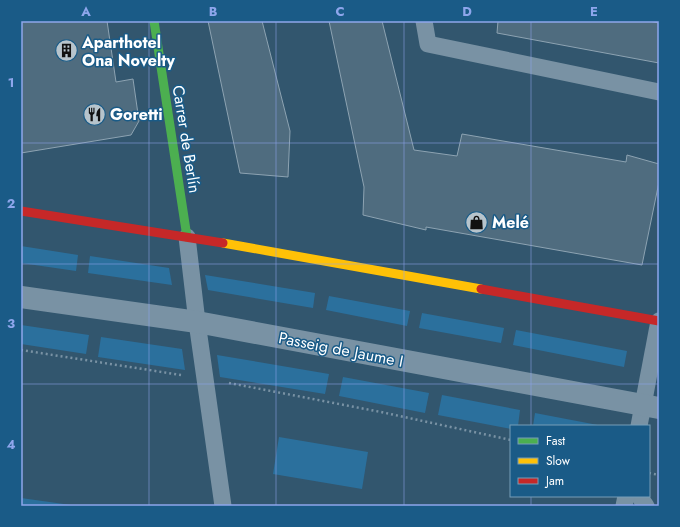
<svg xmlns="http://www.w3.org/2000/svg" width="680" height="527" viewBox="0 0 680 527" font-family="Jost,sans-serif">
	<rect width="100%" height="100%" fill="#32566e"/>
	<g fill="#2b709d">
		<polygon points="21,246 78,255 76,271 21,263"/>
		<polygon points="90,256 169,268 172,285 88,273"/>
		<polygon points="205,275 315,293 313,308 208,290"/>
		<polygon points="329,296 410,311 407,326 326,310"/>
		<polygon points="422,313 504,328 501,343 419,328"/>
		<polygon points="21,325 89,335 86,354 21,344"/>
		<polygon points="516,330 627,351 624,367 513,345"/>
		<polygon points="101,337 182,349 185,370 98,357"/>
		<polygon points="217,355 329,374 325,394 220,377"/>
		<polygon points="343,377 429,393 425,413 339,396"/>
		<polygon points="442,395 520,410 518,426 511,426 511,429 438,415"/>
		<polygon points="535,413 603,426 533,426"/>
		<polygon points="279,437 368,452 362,489 273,474"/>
		<polygon points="21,498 78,506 21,506"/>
	</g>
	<g fill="#4f6c7f" stroke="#8da3b2">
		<polygon points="21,21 107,21 116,82 133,79 139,121 131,135 21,153"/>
		<polygon points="208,21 262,21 290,131 288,177 240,173"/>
		<polygon points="329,21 382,21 414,150 457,156 462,134 626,162 627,155 659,164 659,182 642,265 426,227 426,230 363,215 364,187"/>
		<polygon points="498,21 649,21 659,23 659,63 497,33"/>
	</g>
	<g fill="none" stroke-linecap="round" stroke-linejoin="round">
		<g stroke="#7992a4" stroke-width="2.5" stroke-dasharray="2 3" stroke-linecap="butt">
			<polyline points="21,350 181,375"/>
			<polyline points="229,383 381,412 511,440"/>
			<polyline points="649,473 659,475"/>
		</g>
		<g stroke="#7992a4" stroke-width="17">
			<polyline points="424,21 428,44 659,92"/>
			<polyline points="187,237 197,322 223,506"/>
			<polyline points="639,426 659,321"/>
			<polyline points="639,496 646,506"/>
			<polyline points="624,506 626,496"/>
		</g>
		<polyline stroke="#7992a4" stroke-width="22" points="21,297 197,322 659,408"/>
		<polyline stroke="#4caf50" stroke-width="9" points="154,21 187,237"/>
		<polyline stroke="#ffc107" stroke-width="9" points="223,243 481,289"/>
		<g stroke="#c62828" stroke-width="9">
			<polyline points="21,211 223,243"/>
			<polyline points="481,289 659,321"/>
		</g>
	</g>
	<path fill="none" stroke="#8ea6ec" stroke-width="1" stroke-opacity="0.55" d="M149,21V506M276,21V506M404,21V506M531,21V426M21,143H659M21,264H659M21,384H659M531,496V506"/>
	<defs>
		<symbol id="building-disc" viewBox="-11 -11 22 22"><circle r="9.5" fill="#b7c4cc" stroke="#1a5b87"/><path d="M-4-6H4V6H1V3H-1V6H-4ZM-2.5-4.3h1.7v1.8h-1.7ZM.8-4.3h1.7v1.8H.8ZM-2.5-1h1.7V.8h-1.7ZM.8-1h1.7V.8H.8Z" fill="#111"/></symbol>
		<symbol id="restaurant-disc" viewBox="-11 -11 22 22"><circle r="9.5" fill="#b7c4cc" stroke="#1a5b87"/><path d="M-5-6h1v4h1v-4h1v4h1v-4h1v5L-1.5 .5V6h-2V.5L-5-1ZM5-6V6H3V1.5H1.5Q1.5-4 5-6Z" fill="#111"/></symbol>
		<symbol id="shop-disc" viewBox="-11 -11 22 22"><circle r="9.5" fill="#b7c4cc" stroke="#1a5b87"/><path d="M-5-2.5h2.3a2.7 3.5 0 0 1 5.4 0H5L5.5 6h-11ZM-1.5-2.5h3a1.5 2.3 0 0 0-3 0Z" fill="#111"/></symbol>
	</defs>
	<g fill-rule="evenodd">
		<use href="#building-disc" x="54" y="38" width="25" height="25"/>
		<use href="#restaurant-disc" x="82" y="102" width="25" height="25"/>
		<use href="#shop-disc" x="464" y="210" width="25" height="25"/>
	</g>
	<g text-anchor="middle" stroke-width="3" stroke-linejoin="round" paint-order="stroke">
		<g font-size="16" font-weight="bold" fill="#fff" stroke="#1a5b87" text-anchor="start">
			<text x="82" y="48">Aparthotel<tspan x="82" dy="18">Ona Novelty</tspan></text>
			<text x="110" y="120">Goretti</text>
			<text x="492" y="228">Melé</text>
		</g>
		<g font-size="16" fill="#fff" stroke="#1a5b87">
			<text transform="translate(187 139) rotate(81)" y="6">Carrer de Berlín</text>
			<text transform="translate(341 349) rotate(11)" y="6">Passeig de Jaume I</text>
		</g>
	</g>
	<rect width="680" height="527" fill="none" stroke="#1a5b87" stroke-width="44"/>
	<rect x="510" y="425" width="140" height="72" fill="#1a5b87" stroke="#769db7"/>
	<rect x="518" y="438" width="20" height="6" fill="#4caf50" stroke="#769db7"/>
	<text x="546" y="445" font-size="12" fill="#ffffff">Fast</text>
	<rect x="518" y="458" width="20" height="6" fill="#ffc107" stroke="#769db7"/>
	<text x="546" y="465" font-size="12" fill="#ffffff">Slow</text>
	<rect x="518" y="478" width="20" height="6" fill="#c62828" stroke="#769db7"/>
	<text x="546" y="485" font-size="12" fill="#ffffff">Jam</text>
	<rect x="22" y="22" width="636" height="483" fill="none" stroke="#8ea6ec" stroke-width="1.5"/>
	<g font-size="13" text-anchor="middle" font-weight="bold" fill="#8ea6ec">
		<text x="86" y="16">A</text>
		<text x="213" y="16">B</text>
		<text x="340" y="16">C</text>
		<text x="467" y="16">D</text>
		<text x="594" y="16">E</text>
		<text x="11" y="87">1</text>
		<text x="11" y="208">2</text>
		<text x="11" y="328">3</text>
		<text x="11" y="449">4</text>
	</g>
</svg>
